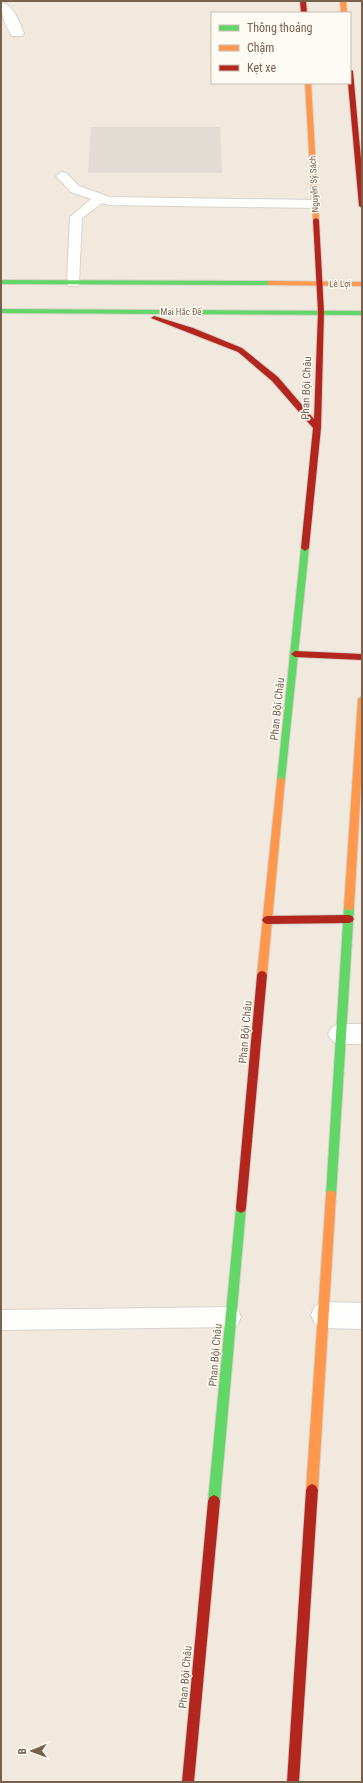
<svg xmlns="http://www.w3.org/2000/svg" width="363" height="1783" viewBox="0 0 363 1783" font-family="'Roboto Condensed',sans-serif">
	<rect width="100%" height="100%" fill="#f8f6f0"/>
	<path fill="#f1e9de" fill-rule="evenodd" d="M1,1H362V1782H1ZM212,13H350V83H212Z"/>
	<polygon fill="#e3dcd5" points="91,127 220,127 222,173 88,173"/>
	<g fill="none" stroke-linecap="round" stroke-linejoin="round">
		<defs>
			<g id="lane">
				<polygon points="62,172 66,173 79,186 110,197 315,200 321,204 315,208 109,205 102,203 82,218 79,283 78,286 68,286 67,283 70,217 91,199 71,192 56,176"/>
				<polygon points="231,1307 238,1310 241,1317 238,1324 231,1327 1,1330 1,1310"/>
			</g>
			<g id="street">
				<path d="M1,2C14,5 19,22 24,33L22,36H12C5,25 1,14 1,2Z"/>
				<polygon points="340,1024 362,1024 362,1044 340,1044 332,1041 328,1034 332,1027"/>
				<polygon points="324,1302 362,1303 362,1329 324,1328 315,1324 311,1315 315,1306"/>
			</g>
			<g id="fast">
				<polygon points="1,280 270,281 273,283 270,285 1,284"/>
				<polygon points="1,309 362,311 362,315 1,313"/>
				<polygon points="305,545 309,548 285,780 281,783 277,780 301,548"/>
				<polygon points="349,903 352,904 354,907 336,1195 335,1198 331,1200 327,1198 326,1195 344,907 346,904"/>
				<polygon points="241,1203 245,1205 246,1208 220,1501 218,1505 214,1507 210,1505 208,1501 236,1208 237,1205"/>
			</g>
			<g id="slow">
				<polygon points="340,1 346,1 347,13 341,13"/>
				<polygon points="305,83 311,83 319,220 316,222 313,220"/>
				<polygon points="362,186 362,192 360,191 358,188"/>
				<polygon points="268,281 362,282 362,286 270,285 268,285"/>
				<polygon points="362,696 362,767 354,907 352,910 346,910 344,907 358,699"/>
				<polygon points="281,777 285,780 267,975 265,978 262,979 259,978 257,975 277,780"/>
				<polygon points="331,1190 335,1192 336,1195 318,1490 316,1494 312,1496 308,1494 306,1490 326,1195 327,1192"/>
			</g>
			<g id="jam">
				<polygon points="300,1 306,1 307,13 301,13"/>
				<polygon points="350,69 353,71 362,170 362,208 359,206 348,83 350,83"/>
				<polygon points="316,218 319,220 324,312 321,428 309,548 305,551 301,548 313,428 272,381 238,352 151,318 154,316 193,328 242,348 278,377 314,419 318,312 313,220"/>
				<polygon points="295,651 362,654 362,660 295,657 291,654"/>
				<polygon points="349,915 352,916 354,919 352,922 349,923 267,924 264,923 262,920 264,917 267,916"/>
				<polygon points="262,971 265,972 267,975 246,1208 245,1211 241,1213 237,1211 236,1208 257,975 259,972"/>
				<polygon points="312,1484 316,1486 318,1490 299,1782 287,1782 306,1490 308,1486"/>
				<polygon points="214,1495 218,1497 220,1501 194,1782 182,1782 208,1501 210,1497"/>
			</g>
		</defs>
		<use href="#lane" stroke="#d8d3ce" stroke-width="2"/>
		<use href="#street" stroke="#d8d3ce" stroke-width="2"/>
		<use href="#fast" stroke="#d7d2cb" stroke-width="2"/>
		<use href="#slow" stroke="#d7d2cb" stroke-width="2"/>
		<use href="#jam" stroke="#d7d2cb" stroke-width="2"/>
		<use href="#lane" fill="#fefefd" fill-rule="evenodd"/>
		<use href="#street" fill="#fefefd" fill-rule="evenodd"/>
		<use href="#fast" fill="#63d668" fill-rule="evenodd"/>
		<use href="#slow" fill="#ff974d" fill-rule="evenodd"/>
		<use href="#jam" fill="#b3261e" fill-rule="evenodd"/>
	</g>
	<g text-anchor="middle" stroke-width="3" stroke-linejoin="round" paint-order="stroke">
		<g font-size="9" fill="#78614f" stroke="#fefbf4">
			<text transform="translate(314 184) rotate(-93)" y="3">Nguyễn Sỹ Sách</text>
			<text transform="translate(340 284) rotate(-1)" y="3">Lê Lợi</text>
			<text x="181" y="315">Mai Hắc Đế</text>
		</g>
		<g font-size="11" fill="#78614f" stroke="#fefbf4">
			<text transform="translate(306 388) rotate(-88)" y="4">Phan Bội Châu</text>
			<text transform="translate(277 709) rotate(-84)" y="4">Phan Bội Châu</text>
			<text transform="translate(245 1032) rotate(-85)" y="4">Phan Bội Châu</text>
			<text transform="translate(215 1355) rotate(-85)" y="4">Phan Bội Châu</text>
			<text transform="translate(185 1677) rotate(-85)" y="4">Phan Bội Châu</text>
		</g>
	</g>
	<rect width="363" height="1783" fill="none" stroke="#78614f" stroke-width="4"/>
	<rect x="211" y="12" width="140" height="72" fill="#fefbf4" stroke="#c8bdb2"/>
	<rect x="219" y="25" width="20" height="6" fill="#63d668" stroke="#c8bdb2"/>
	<text x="247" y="32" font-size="12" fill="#78614f">Thông thoáng</text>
	<rect x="219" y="45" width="20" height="6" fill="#ff974d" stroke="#c8bdb2"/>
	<text x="247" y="52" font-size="12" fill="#78614f">Chậm</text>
	<rect x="219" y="65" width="20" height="6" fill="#b3261e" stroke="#c8bdb2"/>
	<text x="247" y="72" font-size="12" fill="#78614f">Kẹt xe</text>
	<g transform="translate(32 1751) rotate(269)" stroke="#fefbf4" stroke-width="3" paint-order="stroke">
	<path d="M0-3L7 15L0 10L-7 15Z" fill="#78614f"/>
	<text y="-6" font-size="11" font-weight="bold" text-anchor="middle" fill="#78614f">B</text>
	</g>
</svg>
